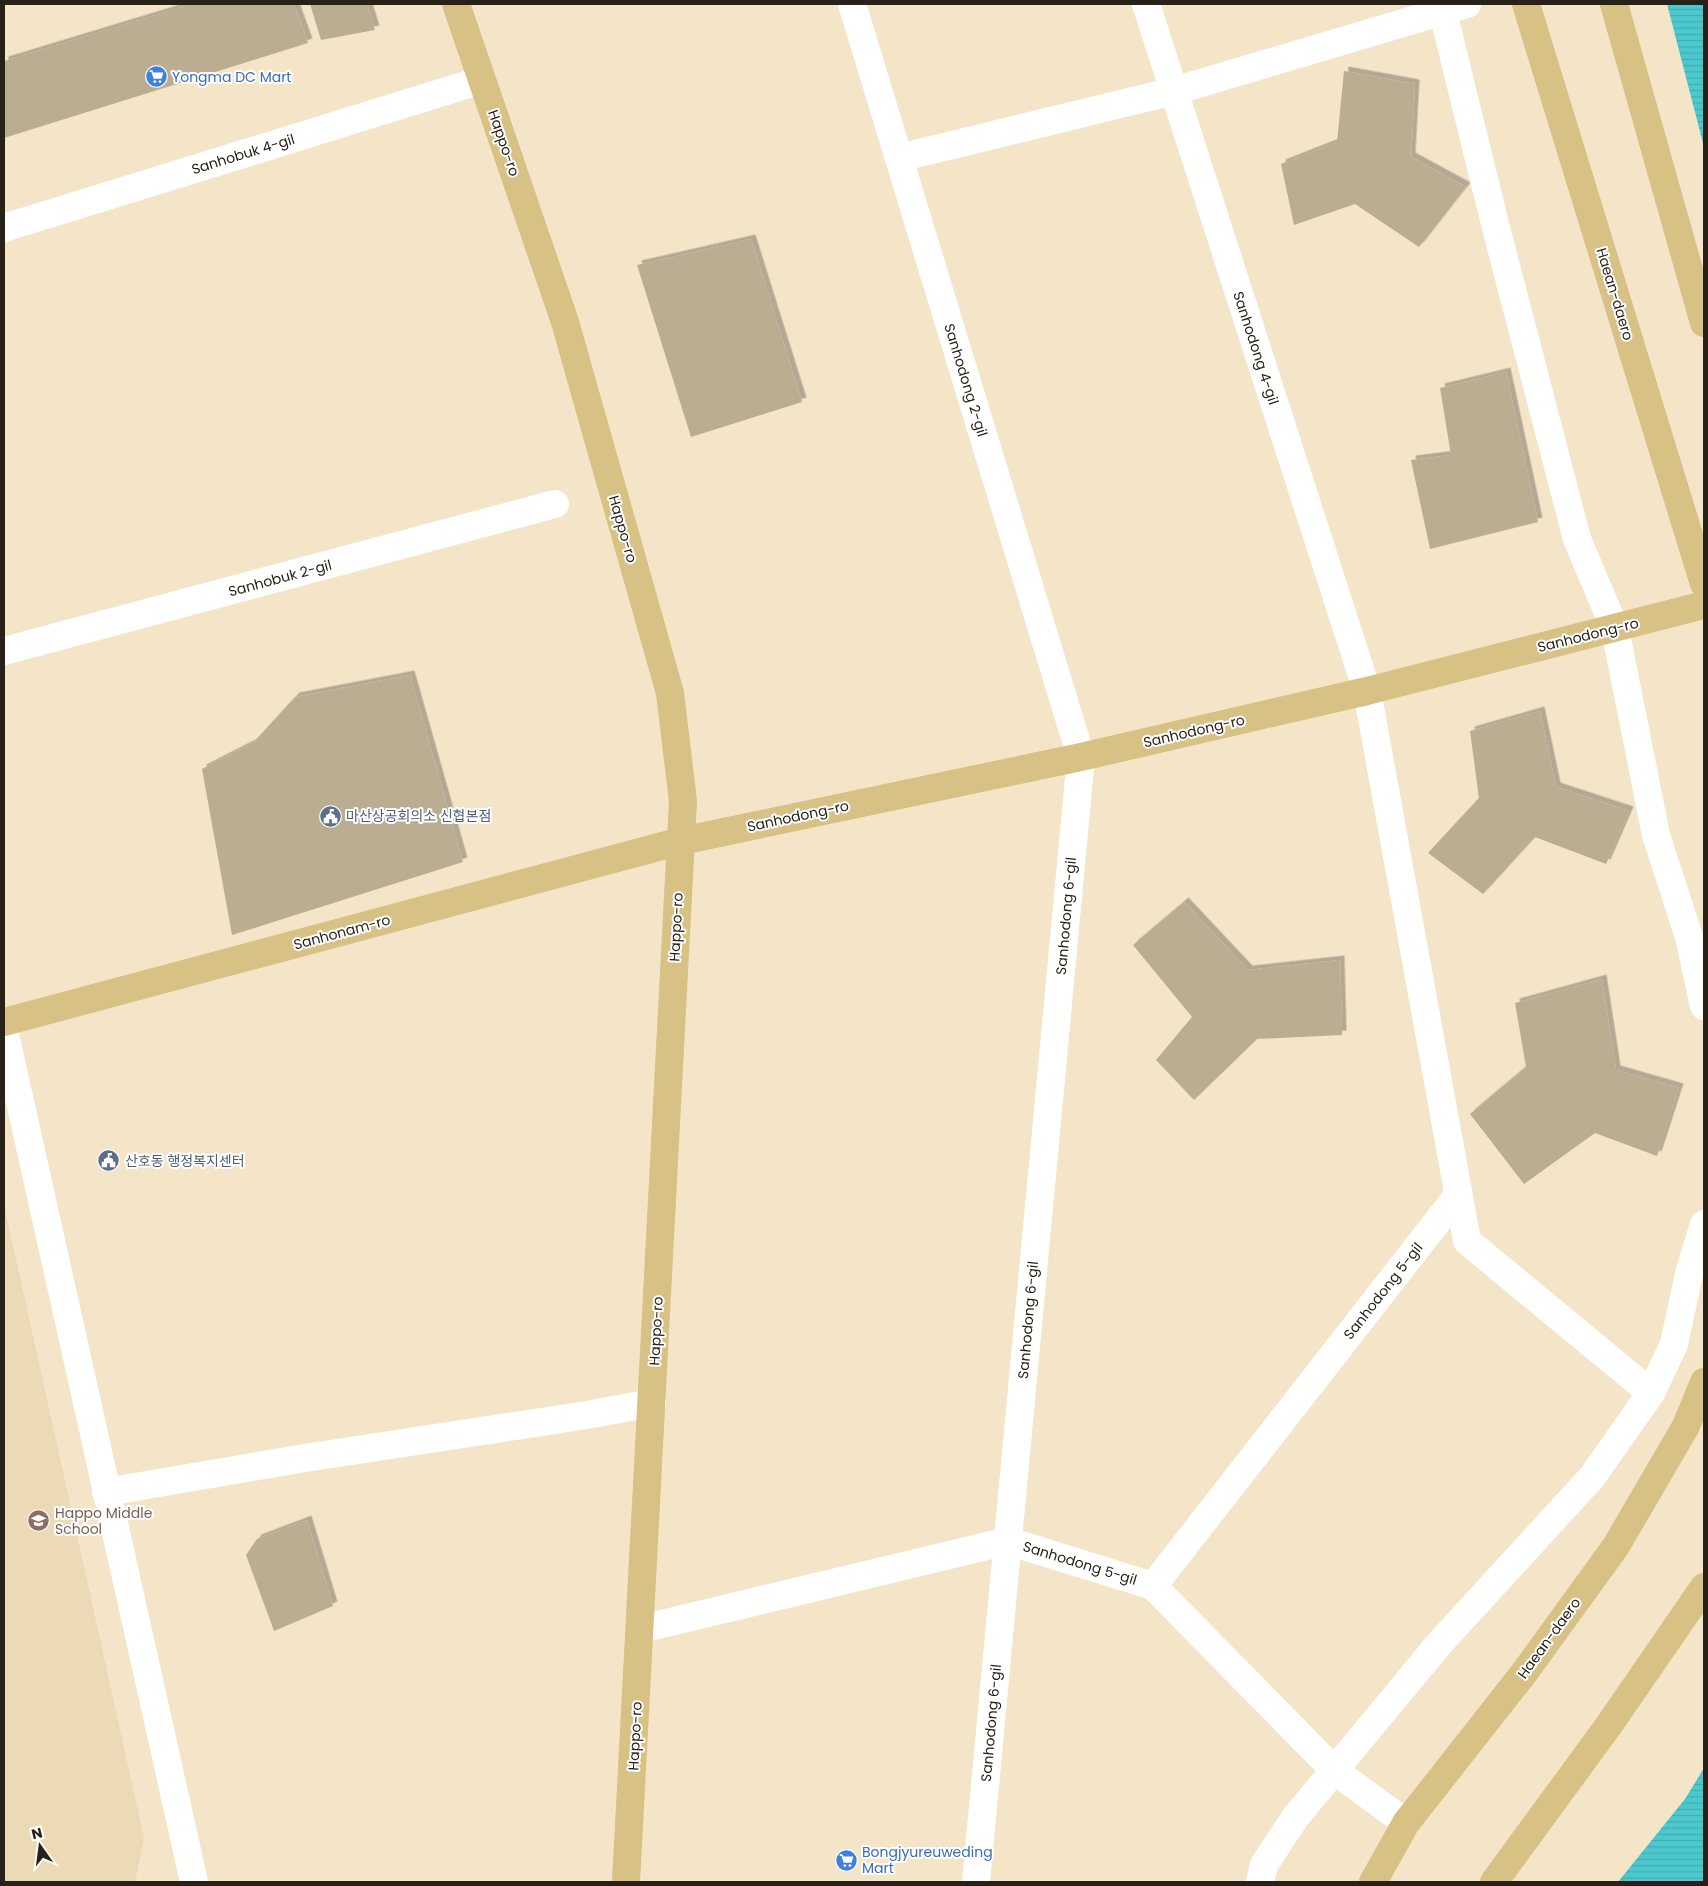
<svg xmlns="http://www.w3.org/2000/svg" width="1708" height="1886" viewBox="0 0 1708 1886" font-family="Poppins,'Noto Sans KR',sans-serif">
	<defs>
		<pattern id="water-rules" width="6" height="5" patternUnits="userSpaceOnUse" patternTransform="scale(1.25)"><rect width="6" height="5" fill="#4bc9cf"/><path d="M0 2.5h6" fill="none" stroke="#42acb1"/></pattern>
		<filter id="shadow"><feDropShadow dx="4.5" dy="-4.5" stdDeviation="0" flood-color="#0004"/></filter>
	</defs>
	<rect width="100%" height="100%" fill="#f4e5c8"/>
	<polygon fill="#ecd9b5" points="4,1205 144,1838 135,1882 4,1882"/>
	<g fill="url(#water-rules)">
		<polygon points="1667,4 1704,4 1704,147"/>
		<polygon points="1704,1768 1704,1882 1618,1882 1685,1799"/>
	</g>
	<g fill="#bbad91" filter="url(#shadow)">
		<polygon points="192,4 294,4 308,43 4,138 4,61"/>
		<polygon points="310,4 367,4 375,30 321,40"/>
		<polygon points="1344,71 1415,84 1411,157 1466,187 1419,247 1355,204 1294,225 1281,164 1337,142"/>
		<polygon points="751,239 802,402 691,437 637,265"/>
		<polygon points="1506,372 1538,522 1430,549 1411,460 1451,455 1440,388"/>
		<polygon points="410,675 463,862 232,935 202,769 253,743 295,697"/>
		<polygon points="1540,711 1556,787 1629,811 1606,864 1535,837 1483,894 1428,853 1479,798 1470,731"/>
		<polygon points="1184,902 1248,970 1340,960 1342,1035 1257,1039 1194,1100 1156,1060 1192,1017 1133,945"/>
		<polygon points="1602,979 1616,1070 1679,1088 1657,1156 1595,1133 1524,1184 1470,1114 1526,1067 1515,1003"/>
		<polygon points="307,1520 333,1606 274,1631 246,1555 257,1539"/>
	</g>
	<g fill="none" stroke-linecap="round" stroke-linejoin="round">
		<g stroke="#fff" stroke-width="28">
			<polyline points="852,4 1081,757 976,1882"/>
			<polyline points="1146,4 1367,691 1467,1241 1651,1393"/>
			<polyline points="1441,4 1495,224 1577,539 1615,629 1656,835 1689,937 1704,1006"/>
			<polyline points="899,158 1174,91 1467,4"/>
			<polyline points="4,228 482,80"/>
			<polyline points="4,651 555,504"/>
			<polyline points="4,1030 194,1882"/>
			<polyline points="106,1492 305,1458 587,1415 652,1403"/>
			<polyline points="1153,1586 1335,1771 1406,1823"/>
			<polyline points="641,1629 1008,1541 1153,1586 1458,1195"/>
			<polyline points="1260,1882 1264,1865 1294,1819 1439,1644 1592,1477 1651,1393 1674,1344 1690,1270 1704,1224"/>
		</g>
		<g stroke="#d7c185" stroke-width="28">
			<polyline points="456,4 565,322 670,693 683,801 626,1882"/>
			<polyline points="1526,4 1704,584"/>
			<polyline points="1614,4 1704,323"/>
			<polyline points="4,1022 681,841 1081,757 1367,691 1704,605"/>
			<polyline points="1373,1882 1406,1823 1524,1673 1616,1546 1686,1426 1704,1382"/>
			<polyline points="1494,1882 1609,1725 1704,1587"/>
		</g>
	</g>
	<defs>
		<symbol id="supermarket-disc" viewBox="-11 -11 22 22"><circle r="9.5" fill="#3f7fe0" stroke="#fff"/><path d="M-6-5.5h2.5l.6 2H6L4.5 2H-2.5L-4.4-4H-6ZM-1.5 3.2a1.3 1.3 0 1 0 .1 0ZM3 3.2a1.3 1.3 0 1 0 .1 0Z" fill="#fff"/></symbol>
		<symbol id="civic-disc" viewBox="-11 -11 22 22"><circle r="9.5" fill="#5c6f8a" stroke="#fff"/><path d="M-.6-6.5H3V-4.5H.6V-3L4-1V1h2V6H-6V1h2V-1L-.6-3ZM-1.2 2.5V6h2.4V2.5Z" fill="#fff"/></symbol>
		<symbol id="school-disc" viewBox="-11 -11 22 22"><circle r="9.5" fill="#8d6e63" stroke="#fff"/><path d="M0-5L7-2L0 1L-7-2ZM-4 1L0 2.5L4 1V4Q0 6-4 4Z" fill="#fff"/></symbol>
	</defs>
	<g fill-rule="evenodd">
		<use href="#supermarket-disc" x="144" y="64" width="25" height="25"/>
		<use href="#civic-disc" x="318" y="804" width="25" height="25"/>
		<use href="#civic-disc" x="96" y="1148" width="25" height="25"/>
		<use href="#school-disc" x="26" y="1508" width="25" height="25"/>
		<use href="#supermarket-disc" x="834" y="1848" width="25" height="25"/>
	</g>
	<g text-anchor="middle" stroke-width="4" stroke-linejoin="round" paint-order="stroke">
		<g font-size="14" fill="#366cbe" stroke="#fff" text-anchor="start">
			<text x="172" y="82">Yongma DC Mart</text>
			<text x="862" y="1857">Bongjyureuweding<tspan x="862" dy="16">Mart</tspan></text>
		</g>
		<g font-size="14" fill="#272117" stroke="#fff">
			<text transform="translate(504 143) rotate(71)" y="5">Happo-ro</text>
			<text transform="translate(243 154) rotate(-17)" y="5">Sanhobuk 4-gil</text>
			<text transform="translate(1615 294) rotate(73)" y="5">Haean-daero</text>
			<text transform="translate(1256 348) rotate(72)" y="5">Sanhodong 4-gil</text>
			<text transform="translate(966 380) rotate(73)" y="5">Sanhodong 2-gil</text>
			<text transform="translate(623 529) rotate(74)" y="5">Happo-ro</text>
			<text transform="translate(280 578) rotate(-15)" y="5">Sanhobuk 2-gil</text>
			<text transform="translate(1588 635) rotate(-14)" y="5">Sanhodong-ro</text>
			<text transform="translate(1194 731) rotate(-13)" y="5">Sanhodong-ro</text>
			<text transform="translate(798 816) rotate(-12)" y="5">Sanhodong-ro</text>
			<text transform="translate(1066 916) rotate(-85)" y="5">Sanhodong 6-gil</text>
			<text transform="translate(676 927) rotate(-87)" y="5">Happo-ro</text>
			<text transform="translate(342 932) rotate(-15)" y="5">Sanhonam-ro</text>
			<text transform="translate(1383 1291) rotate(-52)" y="5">Sanhodong 5-gil</text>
			<text transform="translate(1028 1320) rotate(-85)" y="5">Sanhodong 6-gil</text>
			<text transform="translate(656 1331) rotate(-87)" y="5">Happo-ro</text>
			<text transform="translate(1080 1563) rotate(17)" y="5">Sanhodong 5-gil</text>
			<text transform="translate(1549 1638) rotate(-54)" y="5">Haean-daero</text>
			<text transform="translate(991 1723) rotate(-85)" y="5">Sanhodong 6-gil</text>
			<text transform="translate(635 1736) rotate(-87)" y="5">Happo-ro</text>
		</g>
		<g font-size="14" fill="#4e5e75" stroke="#fff" text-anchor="start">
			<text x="346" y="821">마산상공회의소 신협본점</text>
			<text x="125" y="1166">산호동 행정복지센터</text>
		</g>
		<g font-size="14" fill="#785e54" stroke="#fff" text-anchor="start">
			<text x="55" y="1518">Happo Middle<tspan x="55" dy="16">School</tspan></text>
		</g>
	</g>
	<rect width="1708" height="1886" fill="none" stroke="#272117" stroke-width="10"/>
	<g transform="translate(40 1846) rotate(346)" stroke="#ffffff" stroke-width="4" paint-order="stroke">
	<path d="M0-4L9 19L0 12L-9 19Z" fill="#272117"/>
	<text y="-8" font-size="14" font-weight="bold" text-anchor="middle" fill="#272117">N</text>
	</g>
</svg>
